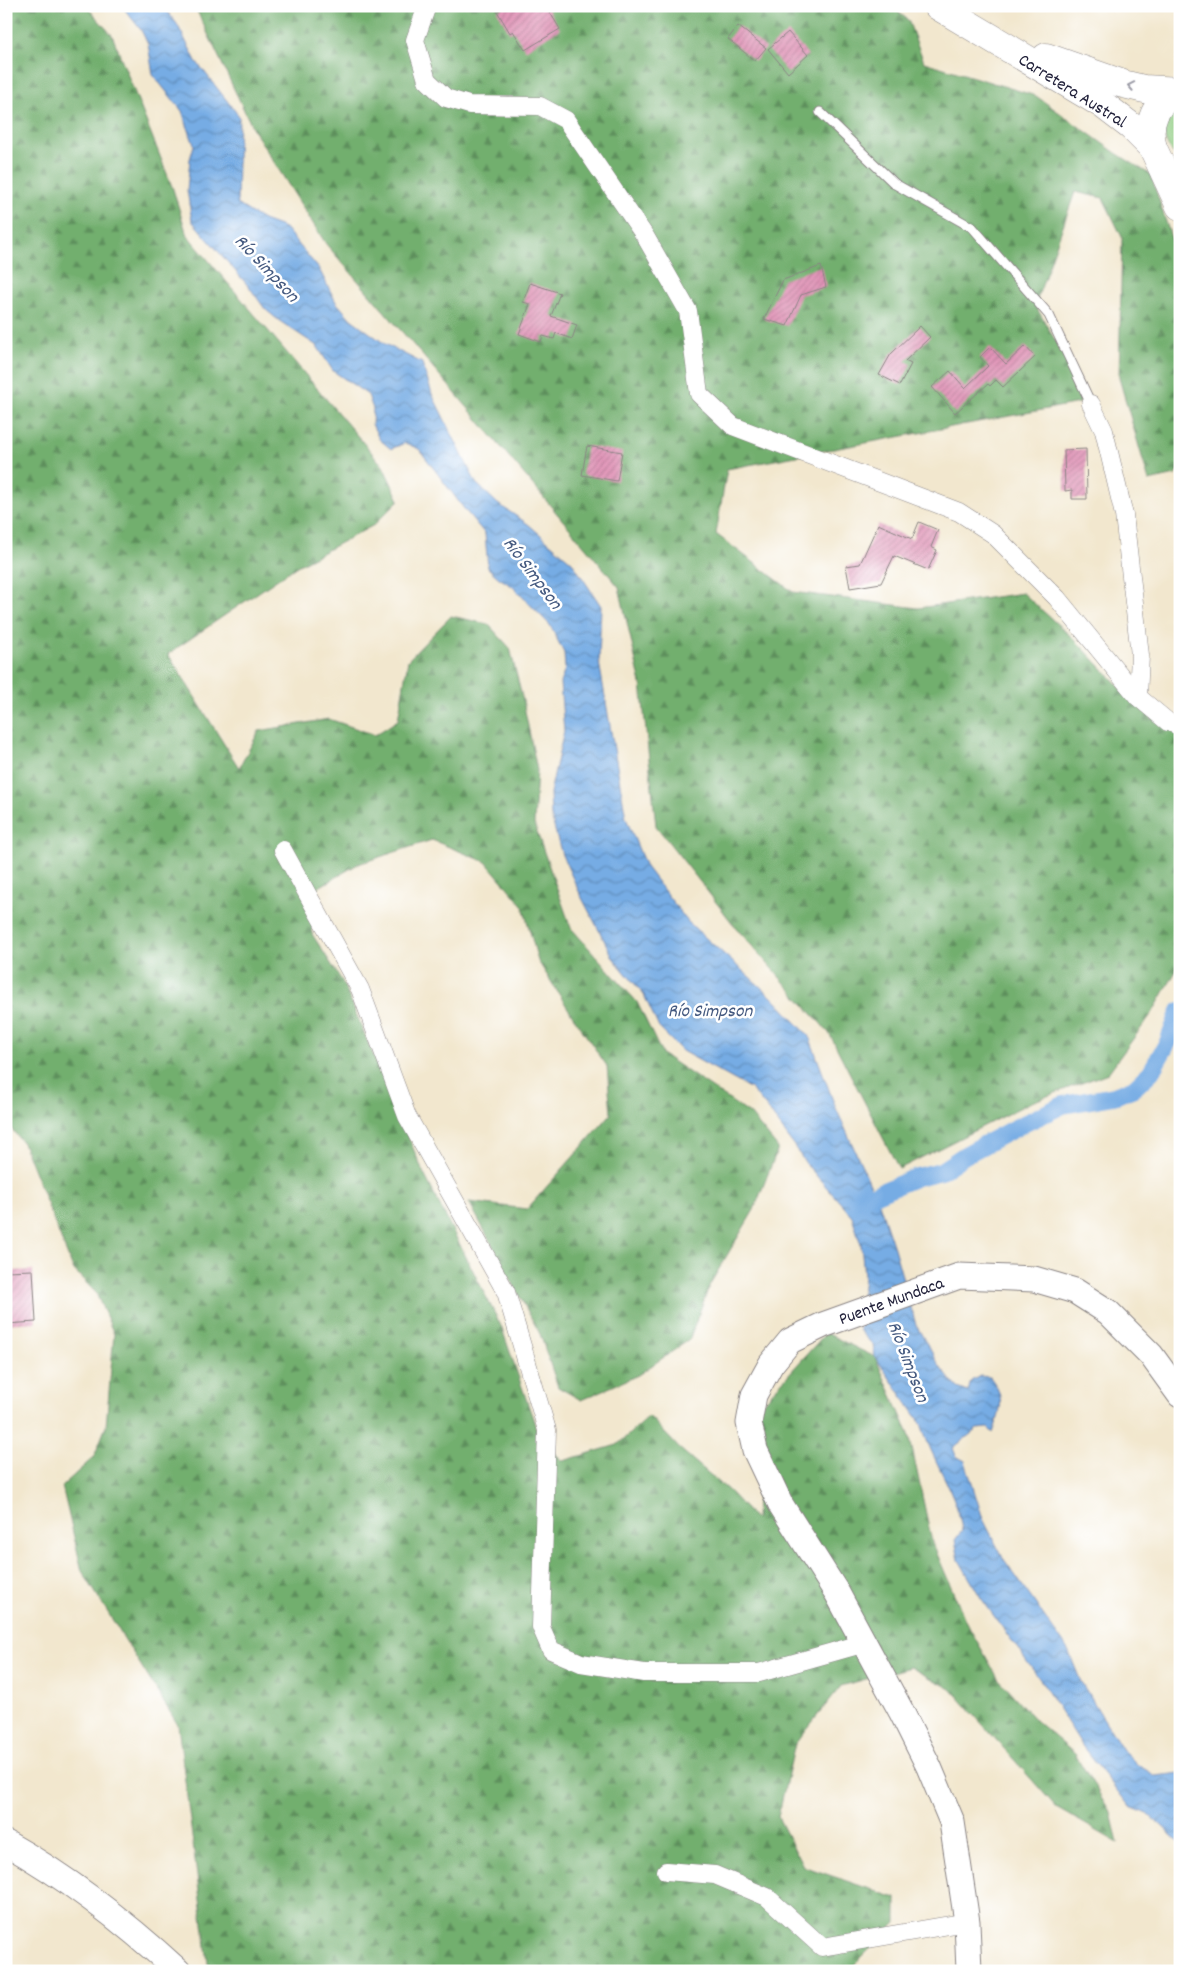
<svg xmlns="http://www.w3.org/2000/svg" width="1186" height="1977" viewBox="0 0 1186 1977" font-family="Dekko,sans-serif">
	<defs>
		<pattern id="forest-firs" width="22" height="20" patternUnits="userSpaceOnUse" patternTransform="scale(1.25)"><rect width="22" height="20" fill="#72af6e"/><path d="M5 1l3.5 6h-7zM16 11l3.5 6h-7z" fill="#5d8e5c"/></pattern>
		<pattern id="water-waves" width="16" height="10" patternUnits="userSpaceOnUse" patternTransform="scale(1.25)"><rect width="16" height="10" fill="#76ace4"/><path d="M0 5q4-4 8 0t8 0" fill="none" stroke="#608cba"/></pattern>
		<pattern id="building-hatch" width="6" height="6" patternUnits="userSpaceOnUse" patternTransform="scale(1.25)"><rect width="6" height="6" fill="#df8eb3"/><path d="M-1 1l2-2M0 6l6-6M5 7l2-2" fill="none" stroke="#b47493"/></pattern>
	</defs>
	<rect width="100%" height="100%" fill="#fff"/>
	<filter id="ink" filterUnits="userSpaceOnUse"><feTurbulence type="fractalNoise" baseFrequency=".02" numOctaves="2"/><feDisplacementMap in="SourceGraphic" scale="10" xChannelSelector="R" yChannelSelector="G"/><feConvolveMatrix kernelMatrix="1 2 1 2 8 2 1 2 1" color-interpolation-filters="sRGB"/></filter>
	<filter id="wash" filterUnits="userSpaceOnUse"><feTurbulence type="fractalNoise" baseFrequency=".0096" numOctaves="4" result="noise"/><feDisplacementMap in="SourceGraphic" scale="20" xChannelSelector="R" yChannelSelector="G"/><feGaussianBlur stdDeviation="1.12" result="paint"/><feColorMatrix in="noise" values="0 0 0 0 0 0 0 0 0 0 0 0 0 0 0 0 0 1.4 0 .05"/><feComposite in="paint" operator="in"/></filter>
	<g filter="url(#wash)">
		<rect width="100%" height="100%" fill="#f2e7ce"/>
		<path fill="#8ecb80" stroke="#58765e" d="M1180,107V158C1160,147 1158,118 1180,107Z"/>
		<g fill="url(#forest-firs)" stroke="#4a6854">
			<polygon points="6,6 86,6 112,35 173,189 187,235 383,466 399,500 374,525 297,566 168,654 239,768 259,731 329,719 375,735 398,720 408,660 451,616 488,624 510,648 523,701 537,770 534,824 571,928 637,1002 662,1054 750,1114 778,1148 754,1210 710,1284 689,1340 638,1375 581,1400 558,1387 540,1334 469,1202 527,1209 611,1114 607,1066 578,1024 538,961 523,906 486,862 432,840 358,864 314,890 312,934 342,981 424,1174 501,1326 540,1439 563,1461 617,1445 649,1416 679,1448 729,1491 756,1520 760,1406 826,1333 875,1357 909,1434 932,1542 966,1622 998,1678 1036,1721 1075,1754 1111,1813 1118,1843 1057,1808 951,1689 910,1667 841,1686 795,1744 778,1817 803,1866 896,1898 896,1923 848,1971 209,1971 178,1725 82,1571 62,1486 94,1457 106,1426 114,1334 96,1293 73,1269 23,1143 6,1122"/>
			<polygon points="193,6 891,6 908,20 924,62 1036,96 1116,153 1151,175 1177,256 1180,276 1180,461 1176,475 1149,481 1119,378 1122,237 1103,198 1075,192 1035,305 1090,401 727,469 716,534 793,592 918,608 1023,593 1076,641 1139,707 1180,736 1180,964 1153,1012 1108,1073 1029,1103 899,1169 829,1033 737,929 656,826 641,684 619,587 468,408 326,244 253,129 198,13"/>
		</g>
		<path fill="url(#water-waves)" stroke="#4c6790" d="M122,6H163L177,24L196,61L239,116L237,204L263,220L285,228L319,269L336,302L351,319L385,344L422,363L432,394L476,483L498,504L528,524L572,562L601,606L599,662L626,818L646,867L688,922L772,997L809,1036L835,1106L880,1206L894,1248L916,1325L942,1370L958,1388L968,1392L971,1381L980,1376L990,1377C1006,1397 1001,1410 993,1433L988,1428L977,1429L953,1448L956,1456L965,1461L983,1519L1003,1558L1068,1650L1081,1682L1123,1750L1138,1765L1156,1776L1180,1773V1843L1148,1814L1130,1807L1083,1747L1041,1681L981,1598L959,1560L955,1540L962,1531C958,1493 931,1460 921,1423L875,1357L873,1345L859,1330L864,1275L861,1245L852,1216L807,1165L771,1113L751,1089L682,1051L659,1028L644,995L614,959L582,898L562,855L551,816L550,793L564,731L560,683L565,669L564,653L550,625L512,586L499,578L488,568L485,534L465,510L419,449L405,443L391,449L379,439L372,424L373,409L368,395L333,371L317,346L278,320L265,309L250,288L192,221L187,190L190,159L194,145L182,111L153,75L148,44L141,30Z"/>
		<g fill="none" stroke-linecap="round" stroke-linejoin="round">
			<polyline stroke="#76ace4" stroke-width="18" points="857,1202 917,1177 941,1171 965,1155 1017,1127 1063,1105 1114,1096 1134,1088 1151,1072 1168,1042 1180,1011"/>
		</g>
		<g id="blocks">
			<g fill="url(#building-hatch)">
				<polygon points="505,6 546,6 560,29 525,50 513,31 510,33 497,11"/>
				<polygon points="738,26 766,48 755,61 728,39"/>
				<polygon points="788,32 808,55 788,73 768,49"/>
				<polygon points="821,266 826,287 801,295 787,326 764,319 783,280"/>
				<polygon points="530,283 560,293 551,316 577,325 572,339 556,333 554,339 543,336 541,342 519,334 530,304 523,302"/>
				<polygon points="920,326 930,337 905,361 911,364 900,385 879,375 891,354"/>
				<polygon points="1025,346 1035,357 1003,387 996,380 990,386 988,384 955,413 932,387 950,371 965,388 988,366 980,357 990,347 1006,364"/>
				<polygon points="587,446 622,452 617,481 582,475"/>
				<polygon points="1086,449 1087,499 1072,499 1072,490 1065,491 1064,450"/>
				<polygon points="919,522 938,530 931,547 937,550 928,570 894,556 881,583 850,588 846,566 860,564 878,524 912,539"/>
				<polygon points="33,1270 36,1322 6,1324 6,1271"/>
			</g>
		</g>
	</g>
	<g filter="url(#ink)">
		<use href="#blocks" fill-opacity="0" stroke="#8a8484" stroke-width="1"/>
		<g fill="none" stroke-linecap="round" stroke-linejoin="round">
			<defs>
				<polyline id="lane" points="820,112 895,184 973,228 1049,315 1091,404"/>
				<g id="street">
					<polyline points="427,6 415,40 427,80 446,98 469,105 540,106 566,120 645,236 688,311 699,394 733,426 959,512 993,534 1057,598 1138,697 1168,722 1180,726"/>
					<polyline points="1091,404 1104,431 1124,515 1140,655 1138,697"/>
					<polyline points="283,850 360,989 407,1116 506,1292 547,1430 541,1627 551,1650 581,1663 644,1673 759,1673 865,1643"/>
					<polyline points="666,1871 715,1875 767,1897 822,1947 967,1922"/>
				</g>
				<g id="secondary">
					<path d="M6,1843C68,1878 126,1923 178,1971"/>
					<polyline points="969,1971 967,1922 952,1822 929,1767 901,1711 837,1593 781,1505 755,1450 749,1423 754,1395 771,1364 790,1341 823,1325 959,1276 1034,1279 1075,1291 1108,1312 1151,1355 1180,1395"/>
				</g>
				<g id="highway">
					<polyline points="938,6 1102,104 1132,127 1153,148 1180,206"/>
					<polyline points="1046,57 1123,84 1144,89 1180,91"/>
					<path d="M1153,148C1146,124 1155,100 1180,92"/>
				</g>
			</defs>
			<use href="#lane" stroke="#8a8484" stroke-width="11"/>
			<use href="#street" stroke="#8a8484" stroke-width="19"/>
			<use href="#secondary" stroke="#8a8484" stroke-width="27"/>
			<use href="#highway" stroke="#8a8484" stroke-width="29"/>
			<use href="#lane" stroke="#fff" stroke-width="9"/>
			<use href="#street" stroke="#fff" stroke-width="18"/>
			<use href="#secondary" stroke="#fff" stroke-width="25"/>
			<use href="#highway" stroke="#fff" stroke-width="28"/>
		</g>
		<defs><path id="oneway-chevron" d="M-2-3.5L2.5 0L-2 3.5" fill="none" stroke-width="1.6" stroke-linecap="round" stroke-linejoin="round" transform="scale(1.25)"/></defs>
		<use stroke="#9c9ca7" href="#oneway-chevron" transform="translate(1131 86) rotate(-169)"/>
	</g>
	<g text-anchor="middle" stroke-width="5" stroke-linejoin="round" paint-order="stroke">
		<g font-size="18" fill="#22223b" stroke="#fff">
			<text transform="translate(1073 90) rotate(32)" y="6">Carretera Austral</text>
			<text transform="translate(891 1300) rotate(-20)" y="6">Puente Mundaca</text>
		</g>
		<g font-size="19" font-style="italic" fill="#44597f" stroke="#fff">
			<text transform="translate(268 267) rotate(47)" y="7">Río Simpson</text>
			<text transform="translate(534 572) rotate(53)" y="7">Río Simpson</text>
			<text x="710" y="1016">Río Simpson</text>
			<text transform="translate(910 1361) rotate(69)" y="7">Río Simpson</text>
		</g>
	</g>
	<rect width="1186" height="1977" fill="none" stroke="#fff" stroke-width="25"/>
</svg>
